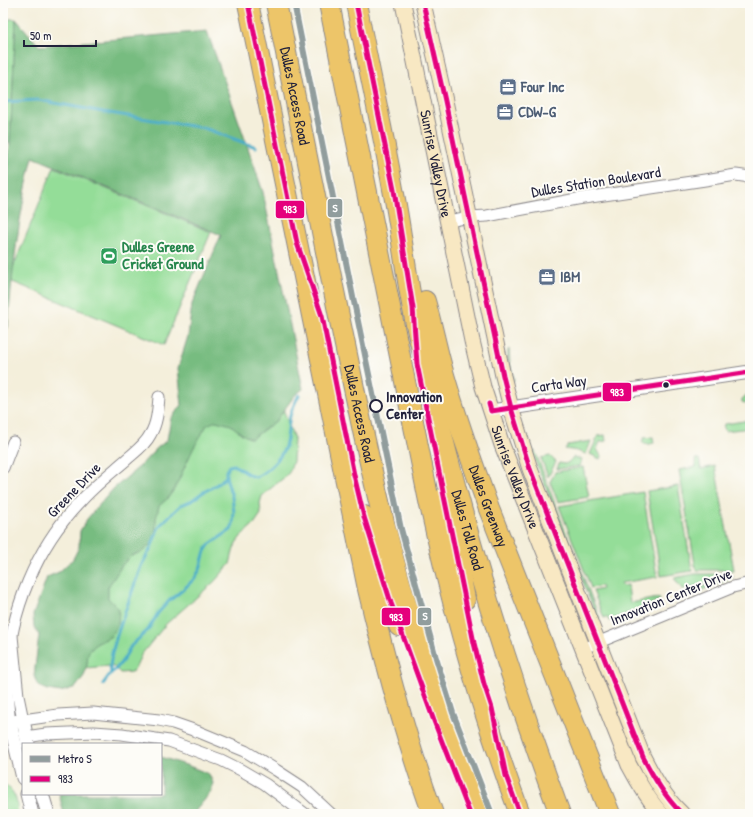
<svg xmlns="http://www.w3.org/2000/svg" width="753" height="817" viewBox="0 0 753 817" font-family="'Patrick Hand',sans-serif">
	<rect width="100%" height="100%" fill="#fdfcf7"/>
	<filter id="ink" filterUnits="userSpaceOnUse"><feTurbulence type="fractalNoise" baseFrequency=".025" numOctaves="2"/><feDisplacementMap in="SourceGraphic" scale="8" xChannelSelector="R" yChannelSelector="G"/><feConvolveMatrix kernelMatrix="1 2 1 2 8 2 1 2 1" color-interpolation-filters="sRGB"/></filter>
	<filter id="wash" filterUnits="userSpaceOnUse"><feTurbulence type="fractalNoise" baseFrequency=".012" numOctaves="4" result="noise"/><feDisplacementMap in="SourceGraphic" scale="16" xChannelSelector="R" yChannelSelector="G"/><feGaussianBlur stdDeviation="0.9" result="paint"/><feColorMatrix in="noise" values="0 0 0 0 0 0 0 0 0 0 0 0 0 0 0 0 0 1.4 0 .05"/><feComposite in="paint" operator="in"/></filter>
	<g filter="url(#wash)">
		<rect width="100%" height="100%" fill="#f4efdb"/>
		<g fill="#94dd98" stroke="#5b806a">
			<polygon points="3,19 16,19 10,143 3,143"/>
			<polygon points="54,167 211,232 164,345 8,280"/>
			<polygon points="509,349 510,363 514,379 514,381 513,382 508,362 508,350"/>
			<polygon points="750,392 750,405 742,402 742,399"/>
			<polygon points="277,400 284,411 294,439 293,461 290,471 286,476 270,489 262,496 260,503 261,514 254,524 243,534 236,543 233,552 230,564 214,582 166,624 141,655 137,665 132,672 120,673 114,667 110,666 73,669 55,606 207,413"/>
			<polygon points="750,420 750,428 725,431 723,425 725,424"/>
			<polygon points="605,435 606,441 600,442 597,449 601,456 600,459 590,454 598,436"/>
			<path d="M653,437L654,443C649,444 645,446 642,442L644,438Z"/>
			<polygon points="591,441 586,454 577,451 565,449 568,445"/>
			<polygon points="535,451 567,536 600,619 598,620 564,535 532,452"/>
			<polygon points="550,456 556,462 548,477 541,458"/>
			<polygon points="573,457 582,459 579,466 557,469 559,463 565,464 569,462"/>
			<polygon points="695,459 699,459 701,469 715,466 734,570 696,570 679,470 696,467"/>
			<polygon points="583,467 589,497 558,502 550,482 555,472"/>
			<polygon points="678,486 692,571 661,576 647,491"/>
			<polygon points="643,492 657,577 621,583 622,586 628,585 630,603 659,598 660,600 609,621 607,617 604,618 593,591 602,589 601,586 591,588 559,506"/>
			<polygon points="695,574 730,574 694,587 682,589 674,578"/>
			<polygon points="734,576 731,579 694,593 693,590"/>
			<path d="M3,783C16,792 17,800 18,814H3Z"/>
		</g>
		<g fill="#77bc80" stroke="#4c6f5e">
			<path d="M16,19L39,46L207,31L246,142L263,192L303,389L295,395L276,421L251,439L242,434L231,425L216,421L207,425L193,449L175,488L168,498L159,506L156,519V531L153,542L142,552L131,556L123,564L108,587V598L119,609L118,624L110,637L96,644L88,653L87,665L84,676L76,687L61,692L47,690L38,686L34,676L39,635L34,627L33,615L47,577L59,572L73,559L79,547L80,531L87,519L113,489L139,467L156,449L167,440L171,418L182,405L178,368L188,336L192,304L221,235L33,157C19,213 12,270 8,327L3,336V195L10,143Z"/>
			<polygon points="161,757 189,766 209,774 213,783 211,792 193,814 64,814 59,794 161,794"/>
		</g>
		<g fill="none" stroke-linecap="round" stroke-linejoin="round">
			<g stroke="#4aadc9" stroke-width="3">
				<polyline points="3,102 38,100 103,112 204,128 256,147"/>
				<polyline points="111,673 110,666 112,653 117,635 141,566 151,548 158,529 163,522 181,505 191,501 202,493 216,485 226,477"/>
				<path d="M103,684L111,673L116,669L123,660L131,646L148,630L158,613L169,601L185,588L195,578L200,569L205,551L210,544L231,530L233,524L234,512L232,497L226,477V471L229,466L234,465L251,476L256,477C267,472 284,456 286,443C288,436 288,429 289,421C290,412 294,404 299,395"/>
			</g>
		</g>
	</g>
	<g filter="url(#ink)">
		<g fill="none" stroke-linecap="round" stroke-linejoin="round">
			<defs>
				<g id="minor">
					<polyline points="448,221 470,217 487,216 577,199 705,180 736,175 750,177"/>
					<polyline points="3,468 13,442"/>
					<polyline points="12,636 18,696 23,720 58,715 93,713 159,720 173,723 199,732 245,751 276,770 302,787 331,814"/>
					<polyline points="592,645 733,587 750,583"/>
					<path d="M10,723C8,706 6,691 7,674C10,612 36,547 80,502C94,486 111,473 127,459C135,452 145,445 150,435C157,424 158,410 159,397"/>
					<polyline points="26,737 46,734 94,732 122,734 169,741 221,760 241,770 265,784 305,814"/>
				</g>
				<g id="tertiary">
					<polyline points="491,411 750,372"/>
					<polyline points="10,723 23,778"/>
					<polyline points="3,724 23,720 28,744"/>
					<polyline points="27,794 32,814"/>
					<polyline points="42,794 48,814"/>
				</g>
				<g id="secondary">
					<path id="s1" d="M403,3L472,341L483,387L502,445L629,765C638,782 648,799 661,814"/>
					<path d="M423,3L445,101L503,376L511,408L530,469L643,757C654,778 665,798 682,814"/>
				</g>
				<g id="motorway">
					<path d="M248,3L368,589C386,665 406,740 433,814"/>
					<path id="s2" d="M276,3C297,109 319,215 340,321C358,407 375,494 399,579C421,659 448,737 478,814"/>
					<path d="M329,3L428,496C451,604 481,710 520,814"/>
					<path id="s3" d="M356,3C368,65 382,127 393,189C401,229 405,269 413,309C416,326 420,342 424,358C458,513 505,665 560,814"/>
					<path id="s4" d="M425,301C432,325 437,351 444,375C457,421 473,465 489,509L610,814"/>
					<polyline points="445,497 465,599"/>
					<polyline points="364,516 381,574 399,626"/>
				</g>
			</defs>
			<use href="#minor" stroke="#8b888b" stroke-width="13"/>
			<use href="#tertiary" stroke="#8b888b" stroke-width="15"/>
			<use href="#secondary" stroke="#8b888b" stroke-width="17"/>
			<use href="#motorway" stroke="#8b888b" stroke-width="22"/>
			<use href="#minor" stroke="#fff" stroke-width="11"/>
			<use href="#tertiary" stroke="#fff" stroke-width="13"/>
			<use href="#secondary" stroke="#f8e8c3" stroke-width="15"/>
			<use href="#motorway" stroke="#edc569" stroke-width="20"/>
			<defs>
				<g id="bus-1">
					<polyline points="248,3 297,243 322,316 354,475 364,517 391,603 434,721 470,814"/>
					<polyline points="356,3 394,190 413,308 417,364 474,643 484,684 492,708 506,776 520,814"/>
					<path d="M423,3L445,101L503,376L511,408L530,469L643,757C654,778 665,797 682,814"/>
					<polyline points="489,404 491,411 750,372"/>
				</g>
			</defs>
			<use href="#bus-1" stroke="#fdfcf7" stroke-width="8"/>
			<use href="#bus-1" stroke="#e5007d" stroke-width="5"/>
			<defs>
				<polyline id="metro-1" points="294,3 353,297 401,529 436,658 453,713 492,814"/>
			</defs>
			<use href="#metro-1" stroke="#fdfcf7" stroke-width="9"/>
			<use href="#metro-1" stroke="#919d9d" stroke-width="6"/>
		</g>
	</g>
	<defs>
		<symbol id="office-square" viewBox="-11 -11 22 22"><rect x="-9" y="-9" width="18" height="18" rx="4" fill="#5c6f8a" stroke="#fdfcf7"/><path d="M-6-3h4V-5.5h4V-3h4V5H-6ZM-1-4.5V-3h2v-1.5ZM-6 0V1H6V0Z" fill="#fff"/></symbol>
		<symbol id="stadium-square" viewBox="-11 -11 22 22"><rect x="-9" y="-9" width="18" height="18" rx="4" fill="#2e9e5b" stroke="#fdfcf7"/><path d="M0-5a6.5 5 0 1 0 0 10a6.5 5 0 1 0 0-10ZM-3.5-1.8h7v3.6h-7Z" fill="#fff"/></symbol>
	</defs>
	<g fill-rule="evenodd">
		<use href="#office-square" x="498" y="77" width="20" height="20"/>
		<use href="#office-square" x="495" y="102" width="20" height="20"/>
		<use href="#stadium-square" x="99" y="246" width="20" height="20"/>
		<use href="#office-square" x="537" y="267" width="20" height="20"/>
	</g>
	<circle fill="#22223b" stroke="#fdfcf7" stroke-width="1.5" cx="666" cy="385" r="3.5"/>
	<circle fill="#fdfcf7" stroke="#22223b" stroke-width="2" cx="376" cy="406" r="6"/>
	<g text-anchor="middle" stroke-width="4" stroke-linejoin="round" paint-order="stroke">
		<g font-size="15" font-weight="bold" fill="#4e5e75" stroke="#fdfcf7" text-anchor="start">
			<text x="521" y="92">Four Inc</text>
			<text x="518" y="117">CDW-G</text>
			<text x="560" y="282">IBM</text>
		</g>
		<g font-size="15" fill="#22223b" stroke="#fdfcf7">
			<text dy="5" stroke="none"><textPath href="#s2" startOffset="95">Dulles Access Road</textPath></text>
			<text dy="5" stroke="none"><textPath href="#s1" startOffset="164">Sunrise Valley Drive</textPath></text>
			<text transform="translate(596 182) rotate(-9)" y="5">Dulles Station Boulevard</text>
			<text transform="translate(559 384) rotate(-8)" y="5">Carta Way</text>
			<text dy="5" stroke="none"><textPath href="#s2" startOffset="419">Dulles Access Road</textPath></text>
			<text dy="5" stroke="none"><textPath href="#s1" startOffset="488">Sunrise Valley Drive</textPath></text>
			<text transform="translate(74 490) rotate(-46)" y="5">Greene Drive</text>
			<text dy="5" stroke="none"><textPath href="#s4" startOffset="215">Dulles Greenway</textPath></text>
			<text dy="5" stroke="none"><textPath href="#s3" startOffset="539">Dulles Toll Road</textPath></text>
			<text transform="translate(671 597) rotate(-22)" y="5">Innovation Center Drive</text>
		</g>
		<g font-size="15" font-weight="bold" fill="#27864d" stroke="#fdfcf7" text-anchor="start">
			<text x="122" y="252">Dulles Greene<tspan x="122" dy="17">Cricket Ground</tspan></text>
		</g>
		<g font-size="15" font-weight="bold" fill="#22223b" stroke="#fdfcf7" text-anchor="start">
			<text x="386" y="402">Innovation<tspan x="386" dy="17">Center</tspan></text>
		</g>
	</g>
	<g stroke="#fdfcf7" stroke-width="1.5">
		<rect x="327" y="198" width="16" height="20" rx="4" fill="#919d9d"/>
		<rect x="275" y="200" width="30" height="19" rx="4" fill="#e5007d"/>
		<rect x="602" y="382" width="30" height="20" rx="4" fill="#e5007d"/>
		<rect x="417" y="607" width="15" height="19" rx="4" fill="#919d9d"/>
		<rect x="381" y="607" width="30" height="19" rx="4" fill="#e5007d"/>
	</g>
	<g font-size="11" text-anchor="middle" font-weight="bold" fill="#fff">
		<text x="335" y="212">S</text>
		<text x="290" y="213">983</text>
		<text x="617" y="396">983</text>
		<text x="425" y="620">S</text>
		<text x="396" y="621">983</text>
	</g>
	<rect width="753" height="817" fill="none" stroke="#fdfcf7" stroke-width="16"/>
	<rect x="22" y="743" width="140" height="52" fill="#fdfcf7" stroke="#a5a5ac"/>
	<rect x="30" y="756" width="20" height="6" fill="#919d9d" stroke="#a5a5ac"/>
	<text x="58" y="763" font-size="12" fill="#22223b">Metro S</text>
	<rect x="30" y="776" width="20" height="6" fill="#e5007d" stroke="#a5a5ac"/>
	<text x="58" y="783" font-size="12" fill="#22223b">983</text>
	<path d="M24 40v6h72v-6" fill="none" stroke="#22223b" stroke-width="2"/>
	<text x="30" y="40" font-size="12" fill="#22223b" stroke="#fdfcf7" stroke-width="3" paint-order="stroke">50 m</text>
</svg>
